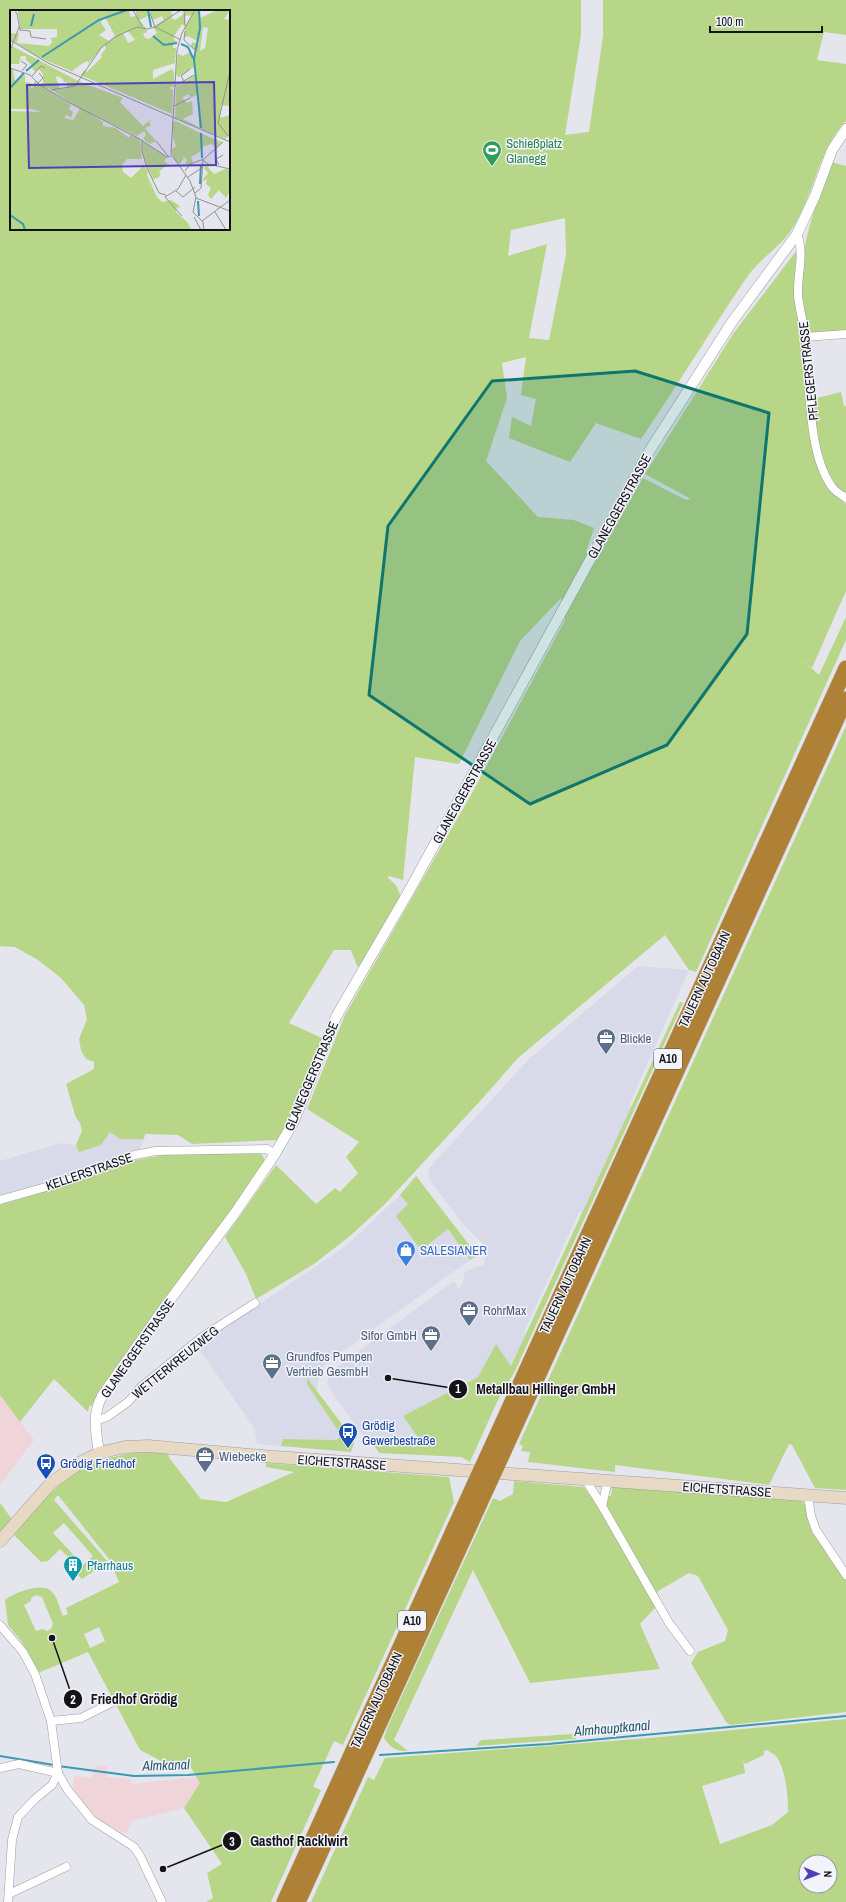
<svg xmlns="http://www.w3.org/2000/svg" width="846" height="1902" viewBox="0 0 846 1902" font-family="'Archivo Narrow',sans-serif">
	<rect width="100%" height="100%" fill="#e5e6ed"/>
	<g fill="#d8dae9">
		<polygon points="638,966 689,970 629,1105 632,1107 583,1213 579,1212 524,1332 526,1335 511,1366 496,1344 478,1377 404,1416 422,1443 380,1440 375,1447 368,1446 364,1437 331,1391 327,1384 330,1372 454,1281 459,1289 462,1286 465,1272 476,1267 483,1266 488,1249 462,1223 429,1179 429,1168 528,1060"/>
		<polygon points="110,1132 120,1139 144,1139 136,1160 46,1191 0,1205 0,1161 61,1143 76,1145 79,1152"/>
		<polygon points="400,1195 409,1204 420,1250 448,1229 470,1260 325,1364 319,1374 317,1391 307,1379 307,1384 341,1435 337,1440 283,1439 281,1446 257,1444 254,1428 197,1346 346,1246"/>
	</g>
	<g fill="#efd5da">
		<polygon points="0,1395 34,1440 0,1485"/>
		<polygon points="107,1765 106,1777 131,1779 131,1784 196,1777 200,1783 184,1808 132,1821 127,1832 123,1833 98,1820 72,1791 74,1776 93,1778 94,1767"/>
	</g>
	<g fill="#b8d687" fill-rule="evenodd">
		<path d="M0,0H581V35L565,135L589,132L603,36V0H846V35L824,32L817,60L846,64V121C818,150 815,192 794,226C782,246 760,258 747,277C711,330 677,386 641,439L596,423L570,462L509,438L512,417L531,426L536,399L521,395L526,357L502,363L507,398L486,461L538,517L574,520L594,528L586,552L593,566L643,478L686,500L691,499L645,474L733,334L797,250L795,290L802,339L809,421L832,490L846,504V591L812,668L799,657L819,675L846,617V640L696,972L689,970L665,935L518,1058L481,1100L384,1205L350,1236L314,1264L256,1299L246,1274L225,1237L276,1165L316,1204L335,1188L340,1192L358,1173L346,1157L359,1142L307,1109L345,1015L472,793L565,620L561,598L520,641L459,764L415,757L403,880L389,876L388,878L396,885L401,897L361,966H357L351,950H334L289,1023L322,1038L290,1119L278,1140L192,1144L178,1135L145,1134L144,1139H120L110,1132L101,1145L79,1152L76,1145L82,1131L80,1123L76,1118L66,1084L94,1069V1062L86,1059L81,1050L79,1039L87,1019L84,1005L61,978L38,960L15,947L0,946ZM11,11H229V229H11ZM565,218L566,255L549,340L529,338L547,244L508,256L511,230Z"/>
		<path d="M831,162L846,166V331L808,334C806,321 804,308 802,294C798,248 816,205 831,162Z"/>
		<path d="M841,392L844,406H846V494C818,473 816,430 813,399Z"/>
		<polygon points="846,726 846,1490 815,1488 792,1445 789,1444 769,1485 615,1465 615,1472 528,1462 530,1452 521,1451 523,1446 519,1444"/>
		<polygon points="680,1002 683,1003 515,1371 497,1402 470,1462 461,1457 379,1453 375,1447 379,1440 422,1443 403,1416 478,1377 496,1344 511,1366"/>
		<polygon points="246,1153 261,1154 264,1158 264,1162 259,1171 106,1384 91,1406 89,1406 88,1412 54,1379 20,1422 0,1395 0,1205 46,1191 136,1160 164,1155"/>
		<polygon points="416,1176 477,1255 470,1260 448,1229 421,1250 396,1216 408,1204 400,1195"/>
		<polygon points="307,1378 351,1436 354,1443 351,1452 281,1446 283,1439 337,1440 341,1435 307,1384"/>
		<path d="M146,1451L168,1453L170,1459L201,1499L226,1502L294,1472L266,1467V1463L449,1477L454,1502L343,1745L334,1741L313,1787L321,1790L271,1902H206L213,1898L207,1873L222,1864L184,1808L200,1783L190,1766L163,1762L140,1750L88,1652L38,1673L22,1642L8,1625L5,1600C14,1593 39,1583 50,1590C58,1596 59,1608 63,1616L68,1614L66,1608L119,1582L109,1559L58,1495L54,1500L108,1562L82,1579L78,1575L82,1571L60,1549L48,1561L41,1562L14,1535C28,1519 42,1501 58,1486C81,1464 114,1455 146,1451ZM64,1523L93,1556L83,1565L53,1533ZM36,1595L42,1597L53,1624L51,1629L47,1631L43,1629L36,1631L24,1605L31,1601V1598ZM99,1627L105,1641L90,1648L84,1634Z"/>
		<path d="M514,1481L584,1487L591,1497L611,1496L612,1486L801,1500L807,1507L846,1579V1712L730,1725L726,1722L691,1663L698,1652L725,1641L728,1630L698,1576L689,1573L658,1591L655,1608L640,1624L660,1669L530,1683L473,1570L394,1740L408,1751C395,1751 391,1748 384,1738L388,1726L493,1498L500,1501L513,1494Z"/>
		<polygon points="0,1503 12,1519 0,1533"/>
		<path d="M846,1719V1902H311L368,1777L374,1780L385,1758L650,1738ZM767,1750C769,1752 773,1753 775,1755C786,1767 788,1797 788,1812L772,1825L720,1844L702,1786L745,1773L743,1760L745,1764L764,1755V1751ZM806,1862H830V1886H806Z"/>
		<polygon points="574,1734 576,1739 476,1746 481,1740"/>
	</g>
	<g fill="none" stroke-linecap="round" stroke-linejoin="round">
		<g stroke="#3b99b2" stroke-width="2">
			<polyline points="380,1755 548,1744 846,1716"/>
			<polyline points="0,1756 54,1765"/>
			<polyline points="58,1766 134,1776 188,1775 334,1762"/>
		</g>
		<defs>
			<g id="minor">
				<path d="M797,234C805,254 797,275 798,295C799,309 804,323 805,337C811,380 806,451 832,487C835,491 841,495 846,498"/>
				<polyline points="805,337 846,334"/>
				<polyline points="0,1200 64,1182 130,1156 155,1151 267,1149 275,1154"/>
				<polyline points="95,1421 107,1417 128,1402 141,1387 202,1337 255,1303"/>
				<polyline points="585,1479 602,1506"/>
				<polyline points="608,1480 602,1506 669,1623 690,1651"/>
				<polyline points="808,1495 811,1516 816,1530 846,1575"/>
				<polyline points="0,1625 23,1652 35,1674 51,1721 58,1773 67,1789 92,1820 134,1847 140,1856 162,1902"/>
				<polyline points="51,1721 81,1718 113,1702"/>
				<polyline points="0,1768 19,1764 58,1773"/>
				<polyline points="9,1894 66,1867"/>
				<polyline points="8,1902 12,1840 18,1817 35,1799 52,1785 58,1773"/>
			</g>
			<path id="tertiary" d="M99,1453C96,1432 92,1415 102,1396L167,1304L235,1213L275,1154L294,1121L336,1017L348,996L409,891L650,450L732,322L797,234L815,196L832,150L846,129"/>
			<polyline id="secondary" points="0,1541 51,1483 81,1462 99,1453 125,1447 148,1446 262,1456 846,1498"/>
			<g id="motorway">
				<polyline points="490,1450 846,668"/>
				<polyline points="504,1451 846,699"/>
				<polyline points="284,1902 473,1487"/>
				<polyline points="298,1902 487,1488"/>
			</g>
		</defs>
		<use href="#minor" stroke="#9d9ea5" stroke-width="9"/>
		<use href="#tertiary" stroke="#9d9ea5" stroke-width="11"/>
		<use href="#secondary" stroke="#9d9ea5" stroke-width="13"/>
		<use href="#motorway" stroke="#c2c2c3" stroke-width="16"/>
		<use href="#minor" stroke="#fff" stroke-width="8"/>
		<use href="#tertiary" stroke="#fff" stroke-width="10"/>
		<use href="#secondary" stroke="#e7d9c3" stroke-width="12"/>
		<use href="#motorway" stroke="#ae8137" stroke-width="15"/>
		<defs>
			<g id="motorway-bridge">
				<polyline points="473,1487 490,1450"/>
				<polyline points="487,1488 504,1451"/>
			</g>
		</defs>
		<use href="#motorway-bridge" stroke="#c2c2c3" stroke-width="16" stroke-linecap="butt"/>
		<use href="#motorway-bridge" stroke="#ae8137" stroke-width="15"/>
	</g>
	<path fill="#0f766e" fill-opacity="0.2" stroke="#0f766e" stroke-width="3" stroke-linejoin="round" d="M635,371L769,413L747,634L667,745L530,804L369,695L388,526L492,381Z"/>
	<defs>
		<symbol id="stadium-pin" viewBox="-11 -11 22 30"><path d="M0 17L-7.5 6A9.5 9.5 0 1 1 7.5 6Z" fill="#2e9e5b" stroke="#f2f3fb"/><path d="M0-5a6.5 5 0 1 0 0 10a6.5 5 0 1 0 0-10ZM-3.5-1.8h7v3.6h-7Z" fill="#fff"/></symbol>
		<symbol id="office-pin" viewBox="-11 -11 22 30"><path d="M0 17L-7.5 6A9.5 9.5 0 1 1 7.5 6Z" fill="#5c6f8a" stroke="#f2f3fb"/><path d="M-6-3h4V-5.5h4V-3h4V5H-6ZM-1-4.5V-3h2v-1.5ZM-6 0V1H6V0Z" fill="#fff"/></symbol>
		<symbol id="shop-pin" viewBox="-11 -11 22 30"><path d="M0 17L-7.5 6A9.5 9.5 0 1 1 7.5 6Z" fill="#3f7fe0" stroke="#f2f3fb"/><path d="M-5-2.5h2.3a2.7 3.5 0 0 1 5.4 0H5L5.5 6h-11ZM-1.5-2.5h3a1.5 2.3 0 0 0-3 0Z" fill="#fff"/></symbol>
		<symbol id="bus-pin" viewBox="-11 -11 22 30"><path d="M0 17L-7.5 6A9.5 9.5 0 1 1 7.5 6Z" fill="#1a4fb4" stroke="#f2f3fb"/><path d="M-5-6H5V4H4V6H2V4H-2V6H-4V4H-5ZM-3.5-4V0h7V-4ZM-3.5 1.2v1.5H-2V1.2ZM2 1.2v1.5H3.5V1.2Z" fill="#fff"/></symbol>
		<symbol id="building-pin" viewBox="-11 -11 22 30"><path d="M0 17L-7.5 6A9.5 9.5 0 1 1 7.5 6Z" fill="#0f9aa8" stroke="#f2f3fb"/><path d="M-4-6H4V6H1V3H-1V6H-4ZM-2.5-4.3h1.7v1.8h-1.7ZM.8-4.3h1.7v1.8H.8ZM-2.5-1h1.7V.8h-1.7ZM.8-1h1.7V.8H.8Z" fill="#fff"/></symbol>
	</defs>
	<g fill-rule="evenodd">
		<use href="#stadium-pin" x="481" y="139" width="22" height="30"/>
		<use href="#office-pin" x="595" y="1027" width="22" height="30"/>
		<use href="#shop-pin" x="395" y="1239" width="22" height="30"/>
		<use href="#office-pin" x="458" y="1299" width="22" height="30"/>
		<use href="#office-pin" x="420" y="1324" width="22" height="30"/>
		<use href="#office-pin" x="261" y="1352" width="22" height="30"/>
		<use href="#bus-pin" x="337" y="1421" width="22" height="30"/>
		<use href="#office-pin" x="194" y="1445" width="22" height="30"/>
		<use href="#bus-pin" x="35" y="1452" width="22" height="30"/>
		<use href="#building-pin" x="62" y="1554" width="22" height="30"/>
	</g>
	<g text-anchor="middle" stroke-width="3" stroke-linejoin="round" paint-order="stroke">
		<g fill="#f2f3fb" stroke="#57575b" stroke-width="1">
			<rect x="654" y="1049" width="28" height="20" rx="3"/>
			<rect x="398" y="1611" width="28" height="20" rx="3"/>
		</g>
		<g font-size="12" font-weight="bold" fill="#141417">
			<text x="668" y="1063">A10</text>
			<text x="412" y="1625">A10</text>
		</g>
		<g font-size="13" fill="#27864d" stroke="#f2f3fb" text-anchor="start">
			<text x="506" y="148">Schießplatz<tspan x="506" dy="15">Glanegg</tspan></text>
		</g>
		<g font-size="13" fill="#141417" stroke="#f2f3fb">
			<text transform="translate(808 371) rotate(-96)" y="5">PFLEGERSTRASSE</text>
			<text transform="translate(619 506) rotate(-61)" y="5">GLANEGGERSTRASSE</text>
			<text transform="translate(464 791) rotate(-61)" y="5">GLANEGGERSTRASSE</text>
			<text transform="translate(704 979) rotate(-65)" y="5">TAUERN AUTOBAHN</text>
			<text transform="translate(311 1076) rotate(-67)" y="5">GLANEGGERSTRASSE</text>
			<text transform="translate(89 1171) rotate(-19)" y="5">KELLERSTRASSE</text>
			<text transform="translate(565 1285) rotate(-65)" y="5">TAUERN AUTOBAHN</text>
			<text transform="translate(137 1348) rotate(-55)" y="5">GLANEGGERSTRASSE</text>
			<text transform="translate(175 1362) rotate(-39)" y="5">WETTERKREUZWEG</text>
			<text transform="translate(342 1462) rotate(4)" y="5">EICHETSTRASSE</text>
			<text transform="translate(727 1489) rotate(4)" y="5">EICHETSTRASSE</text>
			<text transform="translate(376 1700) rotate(-65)" y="5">TAUERN AUTOBAHN</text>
		</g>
		<g font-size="13" fill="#4e5e75" stroke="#f2f3fb" text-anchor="start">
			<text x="620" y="1043">Blickle</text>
			<text x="483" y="1315">RohrMax</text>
			<text x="417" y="1340" text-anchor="end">Sifor GmbH</text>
			<text x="286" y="1361">Grundfos Pumpen<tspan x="286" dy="15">Vertrieb GesmbH</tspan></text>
			<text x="219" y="1461">Wiebecke</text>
		</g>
		<g font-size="13" fill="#366cbe" stroke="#f2f3fb" text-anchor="start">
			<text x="420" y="1255">SALESIANER</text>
		</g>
		<g font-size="13" fill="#164399" stroke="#f2f3fb" text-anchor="start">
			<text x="362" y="1430">Grödig<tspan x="362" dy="15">Gewerbestraße</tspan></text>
			<text x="60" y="1468">Grödig Friedhof</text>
		</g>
		<g font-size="13" fill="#0d838f" stroke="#f2f3fb" text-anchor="start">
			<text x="87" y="1570">Pfarrhaus</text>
		</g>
		<g font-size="14" font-style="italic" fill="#265968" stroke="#f2f3fb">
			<text transform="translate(612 1728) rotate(-5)" y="5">Almhauptkanal</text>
			<text transform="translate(166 1765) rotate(-2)" y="5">Almkanal</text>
		</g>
	</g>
	<g transform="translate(10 10)">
		<rect width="220" height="220" fill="#e5e6ed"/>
		<path d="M22,0H123L119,2L121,7L126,6V0H137L138,6L129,10L136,18L137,22L133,24L135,28L139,29L147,23L143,17L154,10L152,6L143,10L139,0H160L163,5L160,7L165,10L175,3L174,0H184L182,5L175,6V16L172,14L164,26V30L168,32L163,35V38H166L165,53L143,60V69L162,59L164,62V76L159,78L163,80L162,104L28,47L0,29L1,23L8,24L10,19L7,33L39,36L42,33L41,28L47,27V19H10L8,1ZM95,7L105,26L99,31L89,25L96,20L91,13L92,9ZM118,21L125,30L118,33L113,23ZM94,35L96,38L91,45L92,47L77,62L74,60L71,65L62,61L73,53L77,51L79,53ZM185,0H190V8L208,0H220L214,9L220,10V99L219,96L211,95L210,108L220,105V125L215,129L165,108L166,77L185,65L186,73L184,57L168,67L166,64L168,44L173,46L180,42L184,49L187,43L181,36L182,32L188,34L189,32L178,26L175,27V17ZM193,17L198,18L195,38L190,41ZM178,84L181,88L188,84L189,117L173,109L183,104L182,91L177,93L172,88ZM2,36L68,71L113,88L110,92L133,116L141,109L139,112L141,115L135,118L146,131L140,134L133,129L136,125L134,121L127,126L77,102L93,112V116L106,118L119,128L120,125L130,129L132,149H117L112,155L113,162L121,168L133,156L138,161L137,165L147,187L152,192L161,190L167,194L171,198L167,197L166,202L178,213L181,220H0V101L31,102L21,99H0V58L3,59L5,71L15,65V72L21,73V78H23L25,70L28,74L61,95L59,99L63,102L61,108L57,105L54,108L63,110L70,99L42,80L57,78V72H54L52,68L47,66L46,68L50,79H41L33,77V64L29,59L25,62L22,58L23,56L16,50V46H11L9,54H1L0,42ZM166,111L190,123L212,132L207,138L201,134L192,137L190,142L181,147L183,152L178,155L175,154L177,150L172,145L174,148L170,154L165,150L161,140L166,136L163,128V112ZM132,131L157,147L154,151L158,154L149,162L151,164L148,168L143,169L138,158L133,143ZM196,155L204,164L215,159L220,160V181L216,188L209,180L201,189L198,185L201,178L196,174L197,169L191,172L198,163L194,158Z" fill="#b8d687" fill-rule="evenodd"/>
		<path fill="none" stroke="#3b99b2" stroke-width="2" d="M138,0L141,17M189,0L190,18L184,49L191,118M21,16L24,4M143,26L154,35L167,33M171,34L178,37L183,48M32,47L89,10L117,0M16,61L29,50M0,78L14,63M191,123L192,148M190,174L191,155M188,191L189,206M0,205L13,214L15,220"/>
		<path fill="none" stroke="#919297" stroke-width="1" d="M123,0L132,16M174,0L175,16M185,0L172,23L167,40L161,144L180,171L186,187L183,202L193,212L194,220M5,2L7,3L10,20L20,21L21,27L36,29M140,3L145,17M145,17L171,30M175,21L174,30L186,41M0,30L38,53L220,132M0,41L9,17M11,51L17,55L12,61M0,58L20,65L30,75L60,93L128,128L157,147L161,146M22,66L31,56L35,58M174,71L171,66L180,59M28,73L33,68L29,63M165,76L184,65M41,80L65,76L91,38L105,27L127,17L137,19L145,17L171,0M164,96L180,88M218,126L208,113L220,61M132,130V141L137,158L149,183L156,185M146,131L158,146M193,150L198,154L220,159M209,155L206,149L213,145M175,161L180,154L194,149L213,132M178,167L190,159M166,181L173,187L185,177M185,183L191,178L193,150M186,188L220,201M205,202L216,220M172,206L155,187L168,179L176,165M184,207L191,220M192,211L220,190"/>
		<path fill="#5240b7" fill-opacity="0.15" stroke="#5240b7" stroke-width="2" d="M204,72L206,155L19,158L17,75Z"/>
		<rect width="220" height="220" fill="none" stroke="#141417" stroke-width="2"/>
	</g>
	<path fill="none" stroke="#141417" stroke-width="1.5" d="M388 1378L458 1389M52 1638L73 1699M163 1869L232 1841"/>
	<g fill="#141417" stroke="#f2f3fb" stroke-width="1.5">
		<circle cx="388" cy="1378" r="4"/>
		<circle cx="52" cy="1638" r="4"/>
		<circle cx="163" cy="1869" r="4"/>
		<circle cx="458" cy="1389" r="10"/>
		<circle cx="73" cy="1699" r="10"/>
		<circle cx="232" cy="1841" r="10"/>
	</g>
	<g font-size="12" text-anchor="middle" font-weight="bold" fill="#fff">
		<text x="458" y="1393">1</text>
		<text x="73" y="1704">2</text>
		<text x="232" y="1846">3</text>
	</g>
	<g font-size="14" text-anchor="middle" font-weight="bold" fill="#141417" stroke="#f2f3fb" stroke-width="3" stroke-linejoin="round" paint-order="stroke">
		<text x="546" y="1394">Metallbau Hillinger GmbH</text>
		<text x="134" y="1704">Friedhof Grödig</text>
		<text x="299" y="1846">Gasthof Racklwirt</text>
	</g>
	<g transform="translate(818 1874) rotate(91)"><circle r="19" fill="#f2f3fb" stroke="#999aa0"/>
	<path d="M0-3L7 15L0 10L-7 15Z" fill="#5240b7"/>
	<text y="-6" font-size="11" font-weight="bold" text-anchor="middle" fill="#141417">N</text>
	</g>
	<path d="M710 26v6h112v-6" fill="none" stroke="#141417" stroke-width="2"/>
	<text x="716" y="26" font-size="12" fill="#141417" stroke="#f2f3fb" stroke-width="3" paint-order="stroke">100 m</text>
</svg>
